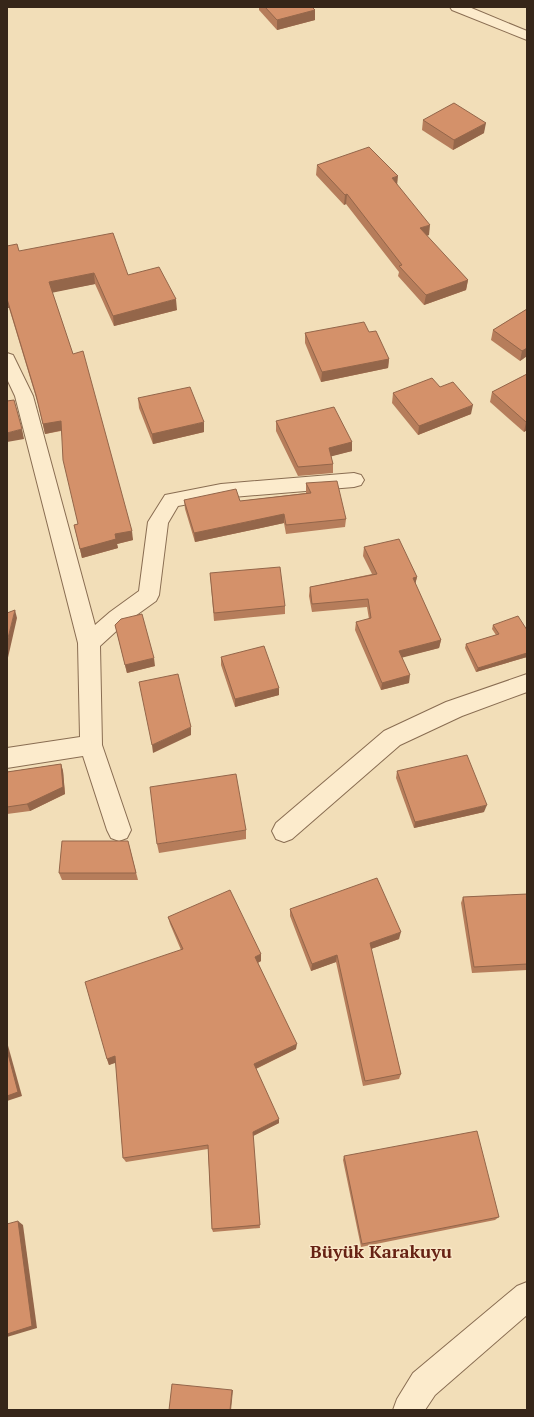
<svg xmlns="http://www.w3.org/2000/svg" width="534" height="1417" viewBox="0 0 534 1417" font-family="'PT Serif',serif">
	<rect width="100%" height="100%" fill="#f2deb8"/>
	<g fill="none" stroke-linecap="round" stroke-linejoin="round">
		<defs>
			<g id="minor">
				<polygon points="450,7 469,7 527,31 527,40 452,10"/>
				<polygon points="7,353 13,355 33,396 95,625 110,612 139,591 148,522 165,495 221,484 354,473 361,475 364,480 361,485 354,487 221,498 178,506 168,523 159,595 156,601 124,624 100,646 102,745 131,830 127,838 119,841 111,838 107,830 83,756 7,768 7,748 80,737 78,643 15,396 7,379"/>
				<polygon points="527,674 527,692 462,716 400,745 292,839 284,842 276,839 272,831 276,823 384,731 446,702"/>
				<polygon points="527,1282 527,1315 435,1395 425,1410 393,1410 397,1399 413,1373 517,1286"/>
			</g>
		</defs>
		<use href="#minor" stroke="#896d52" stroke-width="2"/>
		<use href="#minor" fill="#fcebcc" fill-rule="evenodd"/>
	</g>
	<g fill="#b67d5b">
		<polygon points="259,7 312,7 315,10 315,20 277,30 259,10"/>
		<polygon points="423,120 484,133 453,150 422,130"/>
		<polygon points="317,165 397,185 429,235 426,236 468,280 466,290 424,305 398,276 399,272 346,204 344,205 316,175"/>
		<polygon points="7,246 19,251 128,275 177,310 114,326 95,284 52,292 133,540 117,544 118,548 82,558 74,525 78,524 61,431 45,434 38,404 9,308 7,308"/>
		<polygon points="527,309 527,356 520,361 491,340 493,330"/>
		<polygon points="369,332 389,359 388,368 321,382 305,343 305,333"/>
		<polygon points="527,374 527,430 524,432 490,402 492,392"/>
		<polygon points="440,387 471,414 418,435 392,403 393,393"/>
		<polygon points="138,398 204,432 153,444 139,408"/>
		<polygon points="276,421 352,442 352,451 331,456 333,464 333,473 298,476 276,431"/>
		<polygon points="306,483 346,519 345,527 286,534 284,523 195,542 185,509 184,500 240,501 306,493"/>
		<polygon points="364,547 417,577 415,584 441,640 439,648 402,657 409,683 381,690 355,630 356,622 369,619 367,607 312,612 309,596 310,587 372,574 363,556"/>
		<polygon points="210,573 285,606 285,614 214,621"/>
		<polygon points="115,625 155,666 127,673"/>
		<polygon points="493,625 527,630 527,657 476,672 465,648 466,644 496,635 492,629"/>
		<polygon points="221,657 279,695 235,707 221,665"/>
		<polygon points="61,764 63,771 65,794 30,811 7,814 7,772"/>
		<polygon points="397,771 484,812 414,828 396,778"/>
		<polygon points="246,830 246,839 159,853 157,844"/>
		<polygon points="128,841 138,880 62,880 59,873"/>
		<polygon points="527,894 527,970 472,973 461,903 463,897"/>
		<polygon points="290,909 399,939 371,949 401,1074 399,1079 363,1086 336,962 311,971 290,916"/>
		<polygon points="168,917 261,954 261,961 258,963 296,1049 256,1069 279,1123 253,1136 260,1228 213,1232 212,1229 208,1149 126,1162 123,1158 116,1062 109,1065 107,1059 181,950 170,924"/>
		<polygon points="344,1156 499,1217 495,1220 361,1247 343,1160"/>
	</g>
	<g fill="#94664a">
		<polygon points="315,10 315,20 277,30 277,20"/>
		<polygon points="486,123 484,133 453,150 454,140"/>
		<polygon points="398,176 397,186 392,178"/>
		<polygon points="347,194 346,204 344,205 345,195"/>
		<polygon points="430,225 429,235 418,238 420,228"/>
		<polygon points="94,273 95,284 51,293 49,282"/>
		<polygon points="468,280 466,290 424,305 426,295"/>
		<polygon points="7,299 9,308 7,308"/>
		<polygon points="176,299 177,310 114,326 113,316"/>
		<polygon points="527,348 527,356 520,361 522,351"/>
		<polygon points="389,359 388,368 321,382 322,372"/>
		<polygon points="473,405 471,414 418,435 419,426"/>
		<polygon points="61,421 63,430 45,434 43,424"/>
		<polygon points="204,422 204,432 153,444 152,434"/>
		<polygon points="526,422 527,422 527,430 524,432"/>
		<polygon points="22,429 24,439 7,442 7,433"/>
		<polygon points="352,442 352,451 329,457 329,448"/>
		<polygon points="284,514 284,523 195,542 194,533"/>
		<polygon points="132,531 133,540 117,544 118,548 82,558 80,549 115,534"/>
		<polygon points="417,577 415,585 413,578"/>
		<polygon points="15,610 17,618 7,662 7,642"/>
		<polygon points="441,640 439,648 397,659 399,651"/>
		<polygon points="527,653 527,657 476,672 478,668"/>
		<polygon points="154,658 155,666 127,673 125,665"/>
		<polygon points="410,675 409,683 381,690 382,683"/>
		<polygon points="279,688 279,695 235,707 235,699"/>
		<polygon points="191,727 191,735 153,753 152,745"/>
		<polygon points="61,764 63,771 65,794 30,811 27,804"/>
		<polygon points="487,805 484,812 414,828 415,822"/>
		<polygon points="401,932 399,939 368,950 370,943"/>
		<polygon points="261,954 261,961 255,964 255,957"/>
		<polygon points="337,955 336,962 311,971 312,964"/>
		<polygon points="7,1042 22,1096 7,1101"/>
		<polygon points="297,1044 296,1049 255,1069 254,1064"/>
		<polygon points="115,1056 118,1062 109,1065 107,1059"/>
		<polygon points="279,1119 279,1123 253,1136 253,1132"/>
		<polygon points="18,1221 23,1225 37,1328 7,1337"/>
		<polygon points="232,1390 233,1390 231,1410 230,1410"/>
	</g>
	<g fill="#d4916a" stroke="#94664a">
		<polygon points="265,7 312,7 315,10 277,20"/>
		<polygon points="454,103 486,123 454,140 423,120"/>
		<polygon points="369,147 398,176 392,178 430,225 420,228 468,280 426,295 399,266 402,265 347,194 345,195 317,165"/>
		<polygon points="113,233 128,275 159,267 176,299 113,316 94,273 49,282 73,354 83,351 132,531 115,534 116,539 80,549 74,525 78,524 63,460 61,421 43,424 36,395 7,299 7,246 17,244 19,251"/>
		<polygon points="527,309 527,348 522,351 493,330"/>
		<polygon points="364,322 369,332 376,331 389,359 322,372 305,333"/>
		<polygon points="527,374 527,422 526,422 492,392"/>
		<polygon points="432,378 440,387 453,382 473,405 419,426 393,393"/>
		<polygon points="190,387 204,422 152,434 138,398"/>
		<polygon points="14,400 22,429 7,433 7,401"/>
		<polygon points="334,407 352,442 329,448 333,464 298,467 276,421"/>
		<polygon points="337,481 346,519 286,525 284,514 194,533 184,500 236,489 240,501 311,493 306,483"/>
		<polygon points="399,539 417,577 413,578 441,640 399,651 410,675 382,683 356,622 371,618 368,599 312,604 310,587 377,574 364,547"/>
		<polygon points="280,567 285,606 214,613 210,573"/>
		<polygon points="15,610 7,642 7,613"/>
		<polygon points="142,614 154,658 125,665 115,625 121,619"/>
		<polygon points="518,616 527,630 527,653 478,668 466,644 499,634 493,625"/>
		<polygon points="264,646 279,688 235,699 221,657"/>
		<polygon points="178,674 191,727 152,745 139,682"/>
		<polygon points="467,755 487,805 415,822 397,771"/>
		<polygon points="61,764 63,787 27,804 7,807 7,772"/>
		<polygon points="236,774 246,830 157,844 150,787"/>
		<polygon points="62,841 128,841 136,873 59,873"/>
		<polygon points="377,878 401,932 370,943 401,1074 365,1081 337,955 312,964 290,909"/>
		<polygon points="230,890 261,954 255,957 297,1044 254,1064 279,1119 253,1132 260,1225 212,1229 208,1145 123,1158 115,1056 107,1059 85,982 183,949 168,917"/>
		<polygon points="527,894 527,964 474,967 463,897"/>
		<polygon points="7,1050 18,1092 7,1096"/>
		<polygon points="477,1131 499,1217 362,1244 344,1156"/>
		<polygon points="18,1221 32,1326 7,1334 7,1224"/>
		<polygon points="172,1384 232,1390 230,1410 169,1410"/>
	</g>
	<g text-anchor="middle" stroke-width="3" stroke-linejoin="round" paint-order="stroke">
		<g font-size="18" font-weight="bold" fill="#672214" stroke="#f9e8c8">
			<text x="381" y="1258">Büyük Karakuyu</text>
		</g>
	</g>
	<rect width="534" height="1417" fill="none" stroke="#362619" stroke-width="16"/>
</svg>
